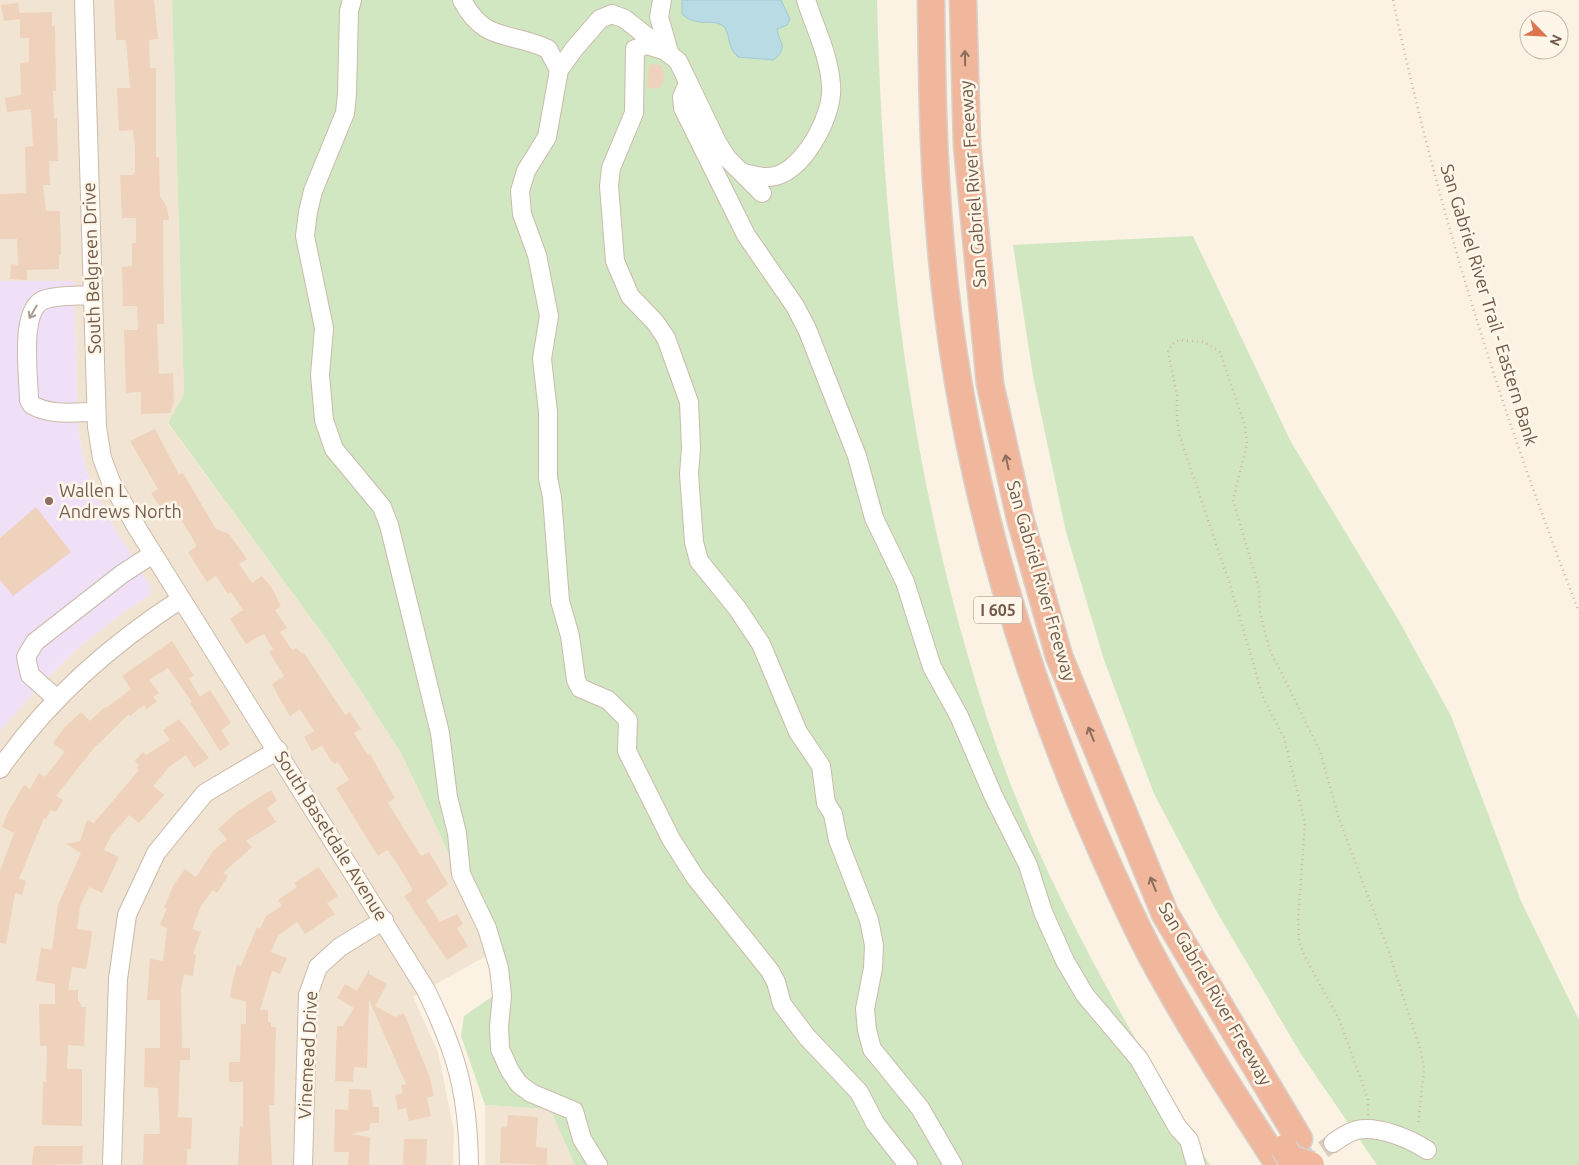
<svg xmlns="http://www.w3.org/2000/svg" width="1579" height="1165" viewBox="0 0 1579 1165" font-family="Ubuntu,sans-serif">
	<rect width="100%" height="100%" fill="#fbf2e3"/>
	<g fill="#f2e4d2">
		<polygon points="0,0 172,0 184,394 168,424 330,644 400,751 444,843 488,955 413,997 438,1052 454,1131 453,1165 0,1165 0,731 37,689 79,647 124,612 149,596 151,588 106,514 92,488 83,456 78,429 74,281 0,281"/>
		<polygon points="485,1105 550,1109 575,1165 485,1165"/>
	</g>
	<polygon fill="#efe0f7" points="0,281 74,281 78,429 83,456 92,488 106,514 151,587 149,596 124,612 79,647 37,689 0,731"/>
	<g fill="#d0e7c2">
		<path d="M172,0H877C883,252 912,496 993,736C1031,848 1088,957 1147,1059C1168,1094 1187,1131 1210,1165H575L550,1109L485,1105L461,1036L464,1016L493,996L496,976L444,843L400,751L330,644L168,423L184,394Z"/>
		<polygon points="1193,236 1291,442 1398,619 1451,716 1521,901 1579,1020 1579,1165 1377,1165 1301,1054 1218,914 1154,794 1104,660 1066,532 1033,376 1013,245"/>
	</g>
	<path fill="#b9dbe3" stroke="#a0c9d4" d="M682,0H781L790,19L787,25L777,29C779,43 789,46 774,60L738,57C726,47 731,32 723,26C713,18 697,28 682,14Z"/>
	<g fill="#eed2bc">
		<polygon points="114,0 154,0 158,39 149,40 150,68 156,68 156,157 159,157 160,196 167,207 169,220 163,220 164,324 157,324 159,374 173,373 174,402 170,413 141,414 141,392 126,393 124,330 138,330 137,306 123,306 122,267 132,266 132,243 136,243 136,218 122,218 120,175 133,175 135,173 135,148 133,130 119,131 117,88 130,88 126,40 116,40"/>
		<polygon points="18,3 20,15 20,13 52,12 52,26 55,26 56,91 53,91 54,118 57,118 58,161 49,161 50,185 43,185 46,211 60,211 61,255 59,255 59,269 27,270 27,280 10,279 11,264 18,265 17,239 0,239 0,194 26,193 25,147 33,146 31,109 7,112 5,98 21,95 20,63 29,62 29,38 20,38 20,19 4,21 1,5"/>
		<polygon points="656,64 662,66 662,71 664,71 663,84 661,84 660,88 654,89 647,87 649,65"/>
		<polygon points="155,429 179,475 183,473 216,529 229,534 247,559 239,564 252,583 262,576 272,588 281,606 275,610 287,628 280,632 292,650 296,648 303,654 304,653 345,715 350,712 361,729 354,733 368,755 370,754 395,798 388,803 421,856 429,852 448,884 426,901 440,922 457,914 463,924 457,928 468,946 447,960 404,896 413,890 398,865 387,850 378,856 336,788 349,780 338,762 335,764 332,762 322,746 312,751 304,737 314,731 300,709 290,716 281,701 272,684 284,676 269,652 273,649 264,634 246,644 230,619 243,610 231,592 228,594 216,576 207,582 188,552 197,546 187,529 169,501 160,507 151,493 158,489 130,441"/>
		<polygon points="36,507 71,552 13,596 0,580 0,538"/>
		<polygon points="172,641 194,676 189,678 200,697 210,690 231,723 221,730 230,744 220,751 190,703 192,702 168,668 149,680 159,693 153,697 157,701 147,709 144,705 130,716 129,714 93,749 56,796 63,800 56,812 51,810 46,819 44,818 19,879 26,881 22,895 15,893 6,944 0,943 0,871 14,833 2,827 8,812 24,785 30,789 39,773 45,777 65,752 53,743 64,728 81,712 90,721 105,707 106,708 131,689 122,676"/>
		<polygon points="179,719 209,758 194,768 186,755 169,767 153,786 164,795 139,823 129,815 111,836 104,850 119,857 102,893 89,887 80,906 77,929 92,931 90,947 86,969 72,967 68,990 78,990 78,1002 80,1002 81,1007 86,1007 84,1046 68,1045 67,1069 82,1069 82,1126 42,1125 43,1082 46,1082 47,1046 40,1046 39,1004 55,1004 55,984 36,981 41,948 52,950 58,905 81,853 66,844 80,841 87,820 94,823 139,770 137,768 139,765 135,761 143,752 146,755 170,740 163,730"/>
		<polygon points="271,790 277,801 267,808 276,822 246,841 252,847 223,873 228,876 217,893 213,890 201,906 192,929 201,932 193,954 196,955 193,976 184,974 181,988 182,1048 190,1048 190,1060 180,1060 178,1117 192,1118 191,1149 187,1149 187,1165 143,1165 144,1134 160,1134 158,1088 144,1087 145,1048 160,1048 160,1000 147,1000 150,959 163,961 167,928 160,925 167,908 164,908 173,886 185,869 196,877 213,851 227,839 218,829 238,811"/>
		<polygon points="319,867 338,896 327,903 335,914 305,934 297,922 278,936 271,952 287,958 280,974 272,971 260,1010 268,1010 268,1022 271,1022 271,1027 276,1027 274,1105 269,1105 272,1165 238,1165 240,1126 243,1127 243,1082 229,1082 229,1062 240,1062 241,1024 246,1024 246,1002 230,997 232,984 237,965 241,966 257,927 260,929 266,916 282,906 278,900 297,887 294,883"/>
		<polygon points="369,970 369,974 387,984 375,1006 395,1017 404,1013 430,1078 434,1096 427,1098 431,1116 409,1121 406,1108 398,1110 395,1095 403,1093 401,1085 406,1084 369,1000 367,1068 354,1067 353,1082 335,1081 337,1026 343,1026 354,1008 337,998 345,984 357,991"/>
		<polygon points="349,1089 371,1090 373,1107 379,1107 379,1123 370,1123 370,1130 351,1134 370,1137 369,1165 348,1165 349,1152 334,1152 335,1109 348,1110"/>
		<polygon points="508,1115 538,1117 536,1147 547,1148 547,1165 500,1163 501,1128 507,1126"/>
		<polygon points="404,1139 427,1139 426,1165 403,1165"/>
		<polygon points="34,1146 83,1146 82,1164 32,1165"/>
	</g>
	<g fill="none" stroke-linecap="round" stroke-linejoin="round">
		<polyline stroke="#d8ccbd" stroke-width="18" stroke-dasharray="18 9" stroke-linecap="butt" points="1301,1165 1333,1143"/>
		<defs>
			<g id="minor">
				<path d="M84,0L97,427L102,458L111,482L137,528L426,990C457,1054 468,1093 469,1165"/>
				<polyline points="352,0 349,11 347,94 345,113 313,191 308,212 305,236 324,328 320,375 324,420 334,449 382,507 389,525 440,733 448,797 457,833 461,874 487,928 499,968 502,996 499,1026 500,1049 510,1071 519,1084 531,1093 574,1111 582,1139 598,1165"/>
				<path d="M462,0C485,44 511,31 548,49L559,70"/>
				<polyline points="662,0 659,17 669,52 647,45 635,49 634,113 611,168 609,186 615,261 630,296 655,322 666,338 689,402 691,448 689,474 694,542 699,561 737,608 761,644 798,732 821,766 826,803 833,814 838,840 869,920 874,945 873,968 865,1009 867,1030 872,1049 920,1108 953,1165"/>
				<polyline points="688,83 682,97 683,108 746,235 795,306 807,329 857,456 874,518 905,582 932,667 959,716 993,795 1028,865 1043,912 1065,961 1085,995 1139,1059 1178,1128 1189,1140 1196,1165"/>
				<path d="M743,173C756,176 769,180 781,174C807,163 834,113 831,85C829,55 815,28 806,0"/>
				<polyline points="762,193 727,158 717,142 678,61 625,19 612,14 600,19 574,49 559,70 547,137 526,171 520,191 522,214 537,255 549,316 542,359 548,412 548,478 552,497 560,601 570,636 576,680 580,688 608,700 628,720 627,751 671,839 695,877 770,971 776,982 782,1004 807,1037 859,1092 875,1123 908,1165"/>
				<path d="M92,295C78,296 60,295 46,299C18,306 29,377 29,400L32,405C51,416 76,412 96,412"/>
				<polyline points="57,699 30,675 26,657 35,642 122,574 153,554"/>
				<path d="M0,769C48,699 110,645 181,599"/>
				<path d="M1333,1143C1340,1138 1348,1132 1357,1130C1378,1125 1410,1139 1427,1150"/>
				<polyline points="112,1165 118,979 127,915 156,853 205,793 278,750"/>
				<polyline points="303,1165 308,995 318,967 340,947 384,920"/>
			</g>
			<g id="highway">
				<path d="M931,0C932,79 933,157 940,236C956,434 1008,629 1085,812C1105,859 1126,907 1150,953C1189,1026 1234,1096 1279,1165"/>
				<polyline points="963,0 967,145 990,384 1020,518 1059,656 1165,914 1299,1139"/>
			</g>
		</defs>
		<use href="#minor" stroke="#cbbaaa" stroke-width="20"/>
		<use href="#highway" stroke="#d7d1cd" stroke-width="29"/>
		<g stroke="#d3b6a0" stroke-width="2.5" stroke-dasharray="1 4" stroke-linecap="butt">
			<path d="M1393,0C1437,208 1502,414 1579,612"/>
			<polyline points="1368,1115 1368,1099 1339,1019 1305,957 1299,941 1298,920 1305,823 1284,738 1263,697 1232,591 1180,437 1177,421 1177,395 1168,352 1172,344 1179,340 1204,342 1220,352 1245,426 1247,444 1233,500 1259,588 1260,612 1269,648 1320,751 1339,819 1389,952 1421,1052 1424,1069 1418,1126"/>
		</g>
		<use href="#minor" stroke="#fff" stroke-width="18"/>
		<use href="#highway" stroke="#f1b79d" stroke-width="26"/>
		<defs>
			<polyline id="highway-bridge" points="1284,1148 1290,1158 1311,1165"/>
		</defs>
		<use href="#highway-bridge" stroke="#d7d1cd" stroke-width="29" stroke-linecap="butt"/>
		<use href="#highway-bridge" stroke="#f1b79d" stroke-width="26"/>
	</g>
	<defs><path id="oneway-shaft" d="M-6 0H5M1.5-3L5.5 0L1.5 3" fill="none" stroke-width="1.6" stroke-linecap="round" stroke-linejoin="round" transform="scale(1.25)"/></defs>
	<g stroke="#8b6d5b">
		<use href="#oneway-shaft" transform="translate(965 58) rotate(-91)"/>
		<use href="#oneway-shaft" transform="translate(1007 462) rotate(-102)"/>
		<use href="#oneway-shaft" transform="translate(1091 734) rotate(-112)"/>
		<use href="#oneway-shaft" transform="translate(1153 884) rotate(-112)"/>
	</g>
	<use stroke="#aa9c93" href="#oneway-shaft" transform="translate(33 312) rotate(120)"/>
	<circle fill="#8d6e63" stroke="#fef6e8" stroke-width="2" cx="49" cy="501" r="5"/>
	<g text-anchor="middle" stroke-width="5" stroke-linejoin="round" paint-order="stroke">
		<rect fill="#fef6e8" stroke="#9b897a" stroke-width="1" x="974" y="596.5" width="48" height="27" rx="4"/>
		<g font-size="16" font-weight="bold" fill="#715a4b">
			<text x="998" y="616">I 605</text>
		</g>
		<g font-size="18" fill="#715a4b" stroke="#fef6e8">
			<text transform="translate(973 184) rotate(-94)" y="6">San Gabriel River Freeway</text>
			<text transform="translate(92 268) rotate(-92)" y="6">South Belgreen Drive</text>
			<text transform="translate(1489 305) rotate(73)" y="6">San Gabriel River Trail - Eastern Bank</text>
			<text transform="translate(1041 581) rotate(74)" y="6">San Gabriel River Freeway</text>
			<text transform="translate(331 836) rotate(58)" y="6">South Basetdale Avenue</text>
			<text transform="translate(1215 994) rotate(60)" y="6">San Gabriel River Freeway</text>
			<text transform="translate(308 1055) rotate(-87)" y="6">Vinemead Drive</text>
		</g>
		<g font-size="18" fill="#785e54" stroke="#fef6e8" text-anchor="start">
			<text x="59" y="497">Wallen L<tspan x="59" dy="21">Andrews North</tspan></text>
		</g>
	</g>
	<g transform="translate(1544 35) rotate(114)"><circle r="24" fill="#fef6e8" stroke="#c6b8a9"/>
	<path d="M0-4L9 19L0 12L-9 19Z" fill="#dd754f"/>
	<text y="-8" font-size="14" font-weight="bold" text-anchor="middle" fill="#715a4b">N</text>
	</g>
</svg>
